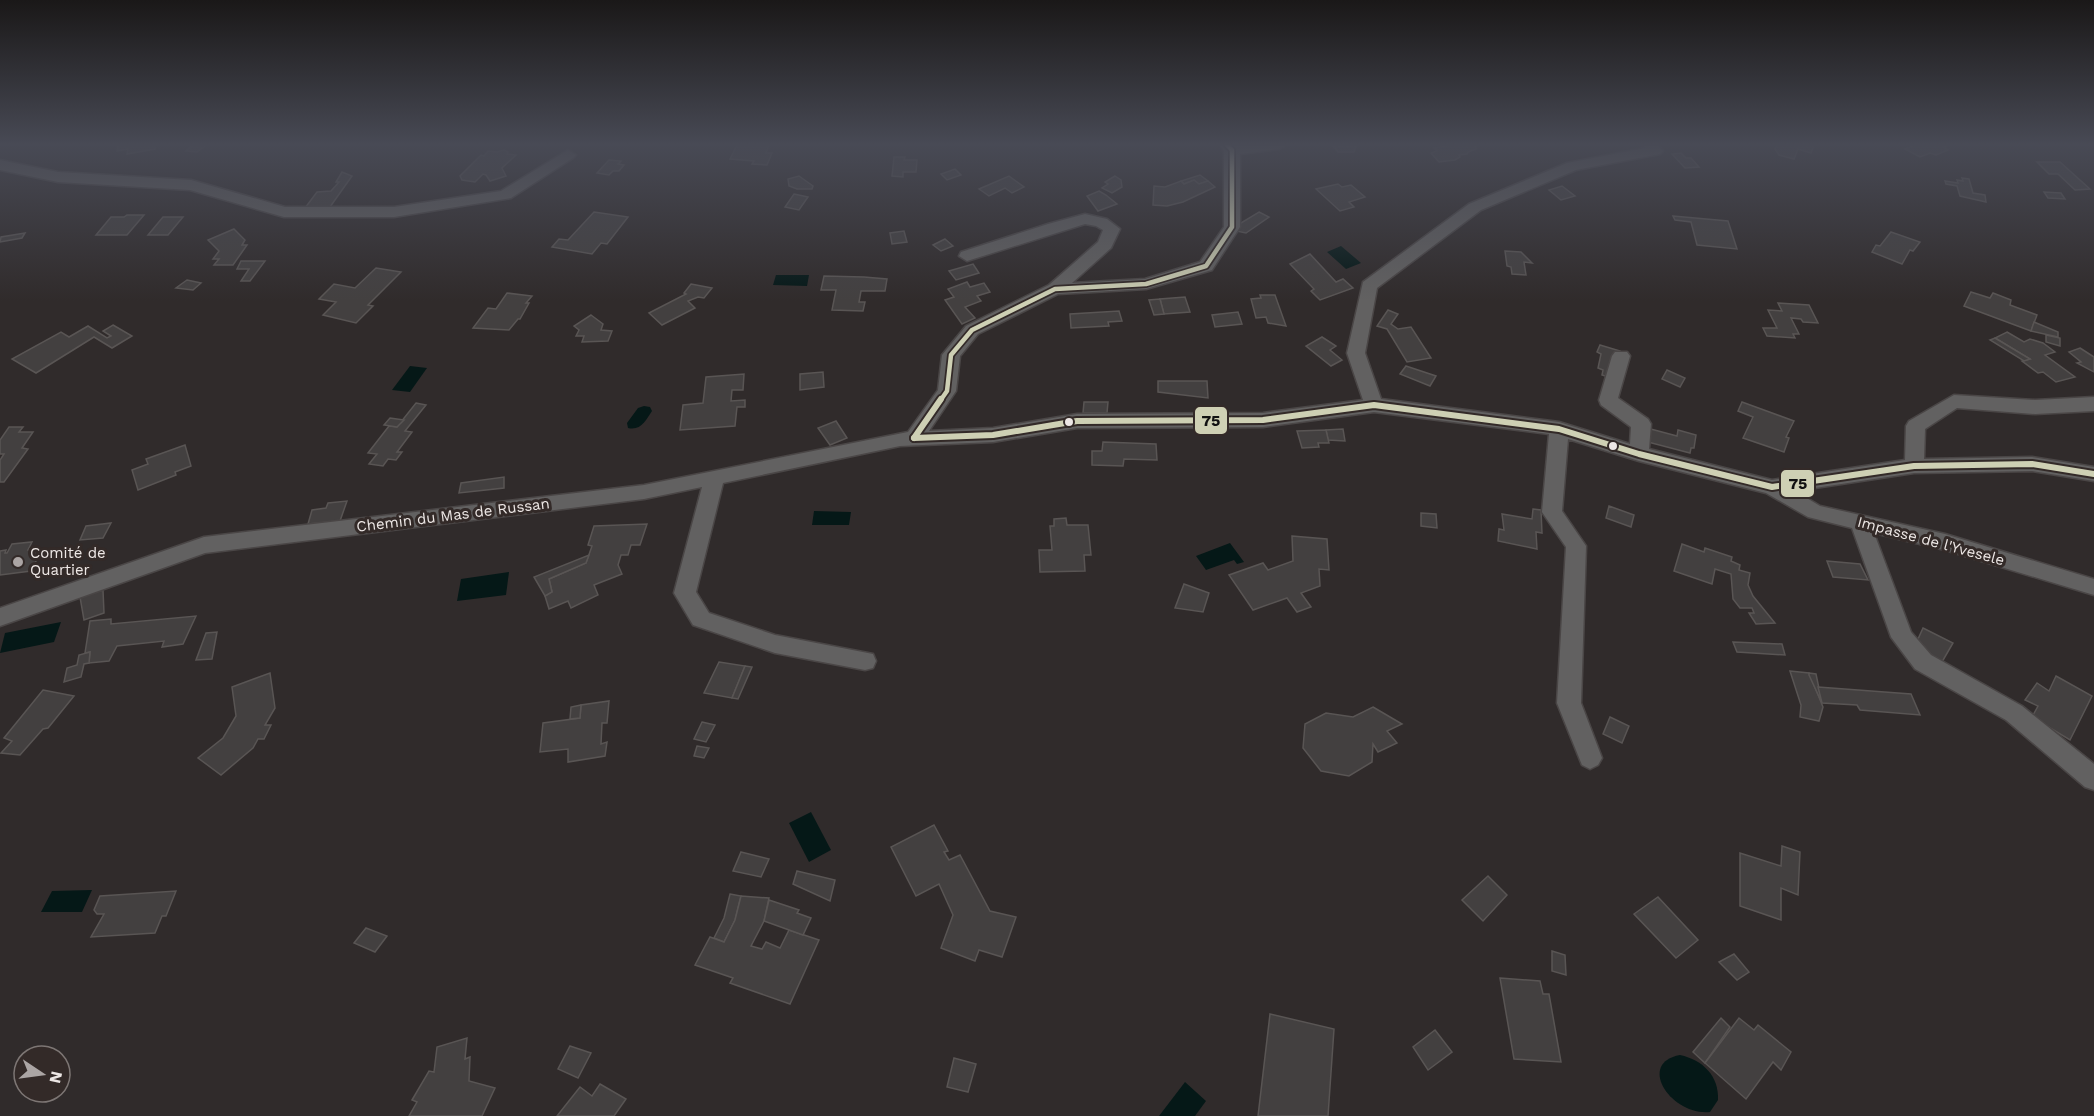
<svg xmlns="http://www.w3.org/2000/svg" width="2094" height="1116" viewBox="0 0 2094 1116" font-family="'Work Sans',sans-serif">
	<rect width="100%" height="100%" fill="#302b2b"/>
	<g fill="#051817">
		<polygon points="1341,246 1361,263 1346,269 1327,252"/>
		<polygon points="776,275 809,275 807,286 773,285"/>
		<polygon points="410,366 427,368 410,392 392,390"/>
		<path d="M644,406L650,407L652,411C646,420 641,431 628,428L627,423L638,408Z"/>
		<polygon points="814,511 851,512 849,525 812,525"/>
		<polygon points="1230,543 1244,562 1237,564 1234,560 1206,570 1196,556"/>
		<polygon points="509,572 506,595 457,601 461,579"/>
		<polygon points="61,622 54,642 0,653 5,633"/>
		<polygon points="811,812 831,850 809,862 789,823"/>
		<polygon points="92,890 82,912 41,912 52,891"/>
		<path d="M1680,1055C1703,1060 1719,1076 1718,1100L1710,1112C1671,1116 1636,1063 1680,1055Z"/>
		<polygon points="1185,1082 1206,1101 1195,1116 1159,1116"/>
	</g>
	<g fill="#434040" stroke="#595554" stroke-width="1.5">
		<polygon points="114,145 155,145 155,149 127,154 128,149 117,151 118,146"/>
		<polygon points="193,145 206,145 197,152 186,151"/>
		<polygon points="737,145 769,145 766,153 772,153 767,165 752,164 754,161 730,159"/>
		<polygon points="1453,145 1476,145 1476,149 1468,152 1467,154 1459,155 1460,157 1455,160 1439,162 1431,153 1437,151 1434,148"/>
		<polygon points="1777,145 1814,145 1811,153 1798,149 1794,159 1779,155 1775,149"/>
		<polygon points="1914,145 1948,145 1944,147 1948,150 1936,155 1930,153 1920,157 1905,149"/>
		<polygon points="1333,146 1356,146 1354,152 1338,152"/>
		<polygon points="504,150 508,152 507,154 516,155 502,168 506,176 490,181 486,175 483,174 475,182 462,180 460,176 481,155 484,156 488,151 497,152"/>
		<polygon points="1681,153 1686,158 1691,158 1699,167 1685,168 1672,154"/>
		<polygon points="894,157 905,157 904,160 917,160 916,172 903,172 903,177 892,176"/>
		<polygon points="609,160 621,161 618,164 624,165 619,171 613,171 609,175 597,173"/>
		<polygon points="2037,162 2060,162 2090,189 2075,190 2058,174 2049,174"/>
		<polygon points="955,169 961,175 947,180 941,174"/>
		<polygon points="342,172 352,176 330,207 305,208 317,192 331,191 339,182 336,182"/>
		<polygon points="1200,175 1208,181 1199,184 1194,180 1184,184 1181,181"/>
		<polygon points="799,176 813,186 812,189 797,189 789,186 788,179"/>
		<polygon points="1009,176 1024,187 1012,193 1005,188 989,196 979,189"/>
		<polygon points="1115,176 1121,180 1122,187 1112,193 1102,188 1108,184 1105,182"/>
		<polygon points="1962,178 1969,179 1973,193 1985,195 1986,202 1960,196 1957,186 1946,184 1945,181 1958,183 1957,180 1963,181"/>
		<polygon points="1194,180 1199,184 1208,181 1215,187 1183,202 1167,206 1153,205 1154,186 1165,187 1181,181 1184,184"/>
		<polygon points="1338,184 1342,187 1351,185 1365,197 1349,202 1354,207 1340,211 1316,189"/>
		<polygon points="1562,186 1575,196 1561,200 1549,190"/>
		<polygon points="1099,191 1106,195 1117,204 1098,211 1087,196"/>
		<polygon points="2044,192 2061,193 2065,199 2048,198"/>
		<polygon points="794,194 808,197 799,210 785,207"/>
		<polygon points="594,212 628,217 607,244 601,243 592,254 552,247 559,239 568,240"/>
		<polygon points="1259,212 1269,217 1246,233 1236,231 1236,226"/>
		<polygon points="127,215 144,215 127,235 96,235 111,217 124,217"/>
		<polygon points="1673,216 1728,221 1737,249 1697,245 1691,222 1675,220"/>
		<polygon points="163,217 183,217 168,235 148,235"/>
		<polygon points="234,229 245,240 242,245 247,245 233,265 214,265 219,259 213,259 219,251 208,240"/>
		<polygon points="904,231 907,242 892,244 890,233"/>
		<polygon points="1891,232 1920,242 1913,251 1910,250 1902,264 1872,252 1876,245 1880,246"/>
		<polygon points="25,233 22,238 0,242 1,237"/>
		<polygon points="945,239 953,246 941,251 933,245"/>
		<polygon points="1505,251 1521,252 1532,263 1524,262 1526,275 1512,274 1511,267 1507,266"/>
		<polygon points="1310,254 1336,282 1343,279 1353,288 1320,300 1311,291 1314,289 1290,264"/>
		<polygon points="241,261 265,261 250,281 241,281 249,269 237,269"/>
		<polygon points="973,264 979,273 956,280 949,271"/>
		<polygon points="376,268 401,272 368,305 373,306 356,323 323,315 336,302 319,299 334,284 355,288"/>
		<polygon points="824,276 864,277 887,279 885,291 861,291 859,302 865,302 863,311 832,310 836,290 821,290"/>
		<polygon points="187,280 201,283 193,290 176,288"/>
		<polygon points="967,282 970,287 984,283 990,292 977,296 981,301 965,307 975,318 962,324 945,300 954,297 948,289"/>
		<polygon points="691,284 712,288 704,298 698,297 688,301 695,308 662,325 649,313 686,294 684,293"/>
		<polygon points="1971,292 1990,298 1993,293 2011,300 2010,305 2037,315 2031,331 1964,306"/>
		<polygon points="507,293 532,296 526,303 529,303 520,319 518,319 509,330 473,328 488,308 496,309"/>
		<polygon points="1260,295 1275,295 1286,326 1268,323 1266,317 1256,318 1251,299 1261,298"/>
		<polygon points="1185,297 1190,312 1164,314 1160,299"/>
		<polygon points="1160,299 1164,314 1154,315 1149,300"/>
		<polygon points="1778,303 1809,305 1818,323 1803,322 1801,319 1791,318 1799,334 1793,334 1795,338 1767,336 1763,328 1777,328 1768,310 1782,311"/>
		<polygon points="1388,310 1398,314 1391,324 1398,329 1411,327 1431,358 1407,362 1387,329 1377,326"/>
		<polygon points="1119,311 1122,321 1108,322 1109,326 1071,328 1070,314"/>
		<polygon points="1238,312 1242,324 1215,327 1212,315"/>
		<polygon points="591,315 603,324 601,330 612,331 608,341 582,342 584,336 576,336 579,330 574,326"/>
		<polygon points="2034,322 2058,332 2058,337 2031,331"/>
		<polygon points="113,325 132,336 112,348 94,337 36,373 12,359 61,332 69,337 88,326 107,338 111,336 103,331"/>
		<polygon points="2007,332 2024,342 2030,339 2043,343 2055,352 2045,355 2075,377 2056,382 2043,372 2038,373 2022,361 2030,359 1995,338"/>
		<polygon points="2046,335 2060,338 2060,346 2046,342"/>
		<polygon points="1322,337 1336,346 1330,350 1342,360 1331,366 1306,346"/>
		<polygon points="1995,338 2030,359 2024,361 1990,340"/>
		<polygon points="1600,345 1620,351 1612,378 1602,375 1603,370 1598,368 1601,354 1597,352"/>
		<polygon points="2080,348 2094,357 2094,372 2077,363 2081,362 2069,352"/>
		<polygon points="1406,366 1436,376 1430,386 1400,374"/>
		<polygon points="1667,370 1685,378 1680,387 1662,379"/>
		<polygon points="823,372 824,387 800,390 800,374"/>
		<polygon points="744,374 743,390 732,390 731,401 745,400 745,407 737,407 735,426 680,430 683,405 703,403 706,377"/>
		<polygon points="1158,381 1207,381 1208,398 1158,392"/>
		<polygon points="1084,402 1108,402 1107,413 1083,413"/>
		<polygon points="1742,402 1794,421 1786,437 1789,438 1784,452 1743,438 1753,417 1738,411"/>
		<polygon points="416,403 426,405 405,431 412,432 397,452 402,452 396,460 388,459 383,466 369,464 377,454 368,453 389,426 397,427"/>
		<polygon points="390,418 404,420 397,427 384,425"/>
		<polygon points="836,421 847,438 830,445 818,428"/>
		<polygon points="9,427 23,427 19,432 33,432 22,448 28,449 4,482 0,482 0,460 4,454 0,454 0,440"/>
		<polygon points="1647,428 1677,436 1678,430 1696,435 1694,448 1691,448 1690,453 1644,441"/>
		<polygon points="1343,429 1345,441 1328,440 1326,430"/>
		<polygon points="1326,430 1329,443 1318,443 1319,447 1302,448 1297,431"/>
		<polygon points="1103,442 1156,444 1157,460 1124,459 1123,466 1092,465 1092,451 1102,451"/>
		<polygon points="185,445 191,466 175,472 176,475 138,490 132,470 148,464 146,459"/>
		<polygon points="504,477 504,488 459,493 461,483"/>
		<polygon points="347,501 340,521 308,524 312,510 326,508 328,503"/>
		<polygon points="1609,506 1634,515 1631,527 1606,518"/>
		<polygon points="1533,509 1541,510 1542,533 1536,532 1537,549 1498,541 1499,529 1504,530 1502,514 1532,519"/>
		<polygon points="1421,513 1436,514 1437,528 1421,526"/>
		<polygon points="1066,518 1067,525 1088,525 1091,555 1084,555 1085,571 1040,572 1039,550 1052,550 1050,526 1054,526 1054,519"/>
		<polygon points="111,523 103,538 80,540 86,526"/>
		<polygon points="647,524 640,545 631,545 628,555 621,555 618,565 622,574 594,585 598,595 571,608 568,601 549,609 545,596 552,592 549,579 586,563 592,546 588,545 594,526"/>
		<polygon points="1292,536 1327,539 1329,570 1319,569 1320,586 1301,593 1311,607 1297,612 1287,598 1253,610 1229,575 1263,563 1268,570 1293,561"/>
		<polygon points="32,542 28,550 42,549 31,571 0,575 0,551 6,550 5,553 7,553 12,544"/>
		<polygon points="1682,544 1704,552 1705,548 1732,557 1731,561 1740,565 1739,570 1750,573 1748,585 1753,596 1775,623 1756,624 1749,613 1754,613 1752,608 1740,608 1733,599 1731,574 1715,569 1712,584 1674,571"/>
		<polygon points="589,555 586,563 549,579 552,592 545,596 534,577"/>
		<polygon points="1827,561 1860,564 1868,580 1833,577"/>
		<polygon points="1184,584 1209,593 1203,612 1175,608"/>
		<polygon points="103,590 104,613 84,620 80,597"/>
		<polygon points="196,616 183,644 162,647 164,641 117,646 109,661 89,663 90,652 85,653 90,621 111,619 111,624"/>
		<polygon points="1923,628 1953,643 1942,662 1914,648"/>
		<polygon points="217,632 212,659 196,660 206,633"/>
		<polygon points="1733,642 1782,644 1785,655 1737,652"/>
		<polygon points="90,652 89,663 84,664 81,677 64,682 67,668 77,665 79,655"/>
		<polygon points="719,662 745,666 732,698 704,693"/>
		<polygon points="745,666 752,667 738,699 732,698"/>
		<polygon points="1790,671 1809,673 1823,707 1819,721 1800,717 1801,705"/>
		<polygon points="270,673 275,708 265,725 271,725 264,739 258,739 253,748 221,775 198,758 223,738 236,716 232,687"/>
		<polygon points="1809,673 1816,674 1822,703 1809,675"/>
		<polygon points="2056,676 2092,696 2070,740 2032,717 2038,706 2025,700 2037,683 2049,691"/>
		<polygon points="1818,687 1911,694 1920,715 1860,710 1857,705 1822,703"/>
		<polygon points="43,690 74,696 48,728 43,729 20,755 1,753 12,741 4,738"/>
		<polygon points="609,701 607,723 602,723 601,744 607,742 605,756 568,762 568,749 540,752 543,723 580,718 581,705"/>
		<polygon points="581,705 580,718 570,719 571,707"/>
		<polygon points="1373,707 1402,724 1387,731 1397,743 1378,752 1373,744 1372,762 1349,776 1321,771 1303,748 1305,724 1326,713 1353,717"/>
		<polygon points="1610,717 1629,726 1622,743 1603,734"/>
		<polygon points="702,722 715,725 706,742 694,739"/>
		<polygon points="697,746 709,748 704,758 694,756"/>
		<polygon points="934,825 948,851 944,852 949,860 960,855 990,911 1016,917 1002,957 979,950 975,961 941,948 953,915 939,884 916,896 891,847"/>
		<polygon points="1782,846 1800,852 1798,895 1781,888 1781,920 1740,906 1740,853 1781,866"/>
		<polygon points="741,852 769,859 761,877 733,871"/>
		<polygon points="797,871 835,880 830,901 793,884"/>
		<polygon points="1488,876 1507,895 1483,921 1462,900"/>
		<polygon points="176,891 166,916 162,916 155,933 91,937 104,914 97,914 94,910 100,896"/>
		<polygon points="730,894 741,896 735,920 724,942 714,938 724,918"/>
		<polygon points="741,896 769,898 764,921 751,946 762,949 766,942 780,948 789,930 819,940 790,1004 730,983 733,978 695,965 710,937 724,942 735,920"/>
		<polygon points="1658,897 1698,940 1676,958 1634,914"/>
		<polygon points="769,900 799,910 797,913 811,918 803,935 764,921"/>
		<polygon points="366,928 387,936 375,952 354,943"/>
		<polygon points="1552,951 1565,955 1566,975 1552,971"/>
		<polygon points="1734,954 1749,972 1737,980 1719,962"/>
		<polygon points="1500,978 1540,981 1543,994 1549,994 1561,1062 1514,1059"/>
		<polygon points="1270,1014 1334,1029 1328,1116 1258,1116"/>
		<polygon points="1721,1018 1730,1027 1705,1063 1693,1052"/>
		<polygon points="1739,1018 1754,1030 1758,1025 1791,1052 1781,1070 1773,1062 1746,1099 1705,1063"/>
		<polygon points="1435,1030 1452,1052 1428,1070 1413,1047"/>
		<polygon points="467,1038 465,1059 470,1057 469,1081 495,1088 482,1116 409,1116 417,1102 412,1100 429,1071 434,1072 437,1047"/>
		<polygon points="570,1046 591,1053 578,1078 558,1069"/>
		<polygon points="954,1058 976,1064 968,1092 947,1087"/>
		<polygon points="600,1084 626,1099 614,1116 557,1116 580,1087 592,1096"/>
	</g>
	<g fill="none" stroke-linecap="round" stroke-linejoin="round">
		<defs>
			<g id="minor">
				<polygon points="1220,145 1286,145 1279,149 1240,154 1240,227 1212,270 1146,289 1058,294 978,334 960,356 956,391 929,431 993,428 1077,414 1263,413 1363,400 1347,353 1363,282 1469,204 1567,163 1645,148 1643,145 1658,145 1663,151 1660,154 1576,170 1481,210 1377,288 1365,353 1381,399 1559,422 1630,444 1631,427 1601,405 1599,400 1612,356 1615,352 1627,352 1630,356 1618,398 1648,419 1651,424 1649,449 1772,480 1905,460 1906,426 1909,421 1954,395 2035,400 2094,397 2094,411 2035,414 1957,408 1925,429 1924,459 2032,457 2094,467 2094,481 2032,471 1914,473 1795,491 1820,506 1945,534 2094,579 2094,595 1945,550 1874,533 1911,632 1931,655 2022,706 2094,764 2094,790 2085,787 2006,720 1915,669 1891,637 1852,528 1808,517 1766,493 1639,461 1568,439 1562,511 1586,546 1581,703 1602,758 1598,765 1590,769 1582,765 1557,703 1566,547 1542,512 1549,434 1374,412 1263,427 1077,428 993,442 900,446 723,483 696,592 709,613 775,635 873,654 876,661 873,668 865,670 775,653 693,625 674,593 702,487 644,499 205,553 0,626 0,608 204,537 644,485 908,432 938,390 942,355 966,326 1049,285 1098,242 1103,230 1096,226 1085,224 967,261 959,256 961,252 1048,224 1085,214 1107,219 1120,229 1111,248 1072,283 1145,279 1200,262 1224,227 1224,151"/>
				<polygon points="568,150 576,155 573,158 511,198 394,217 284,217 190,190 58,182 0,170 0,160 58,172 191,180 285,207 394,207 501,191"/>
			</g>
		</defs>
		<use href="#minor" stroke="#4a4646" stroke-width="3"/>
		<use href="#minor" fill="#626161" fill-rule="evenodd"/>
		<defs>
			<polyline id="bus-1-far1" points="940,401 947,391 951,355 972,330 1055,289 1146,284 1206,266 1232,227 1232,150 1227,145"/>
			<g id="bus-1">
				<polyline points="914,438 993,435 1077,421 1263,420 1374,405 1559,429 1639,454 1772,487 1914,466 2032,464 2094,474"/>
				<polyline points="914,438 941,399"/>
			</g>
		</defs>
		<use href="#bus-1-far1" stroke="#332a28" stroke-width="8"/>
		<use href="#bus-1" stroke="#332a28" stroke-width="10"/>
		<use href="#bus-1-far1" stroke="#ced0b4" stroke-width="4.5"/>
		<use href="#bus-1" stroke="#ced0b4" stroke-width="6"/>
	</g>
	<linearGradient id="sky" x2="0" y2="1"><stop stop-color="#1a1818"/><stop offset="0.48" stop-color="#484a55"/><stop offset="1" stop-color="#484a55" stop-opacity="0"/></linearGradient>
	<rect width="2094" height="301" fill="url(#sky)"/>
	<g fill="#ede7e5" stroke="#332a28" stroke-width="2">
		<circle cx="1069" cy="422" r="5"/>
		<circle cx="1613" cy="446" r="5"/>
	</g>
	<circle fill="#aba5a4" stroke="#332a28" stroke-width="2" cx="18" cy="562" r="6"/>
	<g text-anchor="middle" stroke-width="6" stroke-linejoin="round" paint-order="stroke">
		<g font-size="15" fill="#ede7e5" stroke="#332a28">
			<text transform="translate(453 515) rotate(-7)" y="5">Chemin du Mas de Russan</text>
			<text transform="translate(1931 541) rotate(15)" y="5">Impasse de l'Yvesele</text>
		</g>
		<g font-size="15" fill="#ede7e5" stroke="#332a28" text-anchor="start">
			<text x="30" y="558">Comité de<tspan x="30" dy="17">Quartier</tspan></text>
		</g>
	</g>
	<g stroke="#332a28" stroke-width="2">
		<rect x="1194" y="406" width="34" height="29" rx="6" fill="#ced0b4"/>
		<rect x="1780" y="469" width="35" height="29" rx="6" fill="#ced0b4"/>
	</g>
	<g font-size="16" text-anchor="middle" font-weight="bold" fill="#111">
		<text x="1211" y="426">75</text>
		<text x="1798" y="489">75</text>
	</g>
	<g transform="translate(42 1074) rotate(103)"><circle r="28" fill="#332a28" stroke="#7d7674" stroke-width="1.5"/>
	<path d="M0-4.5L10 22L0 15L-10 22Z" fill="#aba5a4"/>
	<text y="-9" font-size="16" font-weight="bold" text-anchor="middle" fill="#ede7e5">N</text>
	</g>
</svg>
